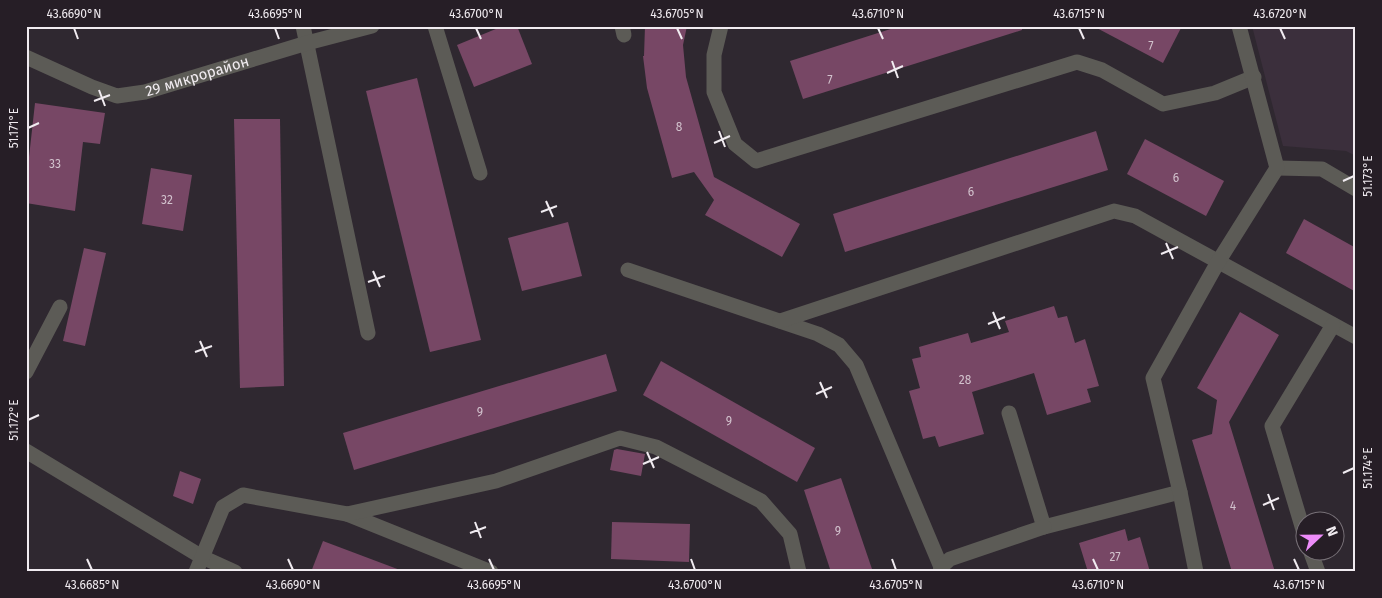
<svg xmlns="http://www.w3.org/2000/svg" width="1382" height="598" viewBox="0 0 1382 598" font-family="'Fira Sans',sans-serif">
	<rect width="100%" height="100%" fill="#2f2830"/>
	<polygon fill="#3b2f3c" points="1252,26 1356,26 1356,156 1346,151 1283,146"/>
	<g fill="#774765">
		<polygon points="503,26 517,26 532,64 474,87 457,45"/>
		<polygon points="645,26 687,26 683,45 686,77 714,177 800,224 782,257 705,215 714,200 694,172 672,178 647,88 643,56 644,56"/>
		<polygon points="900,26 1022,26 1022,30 803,99 790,61"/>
		<polygon points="1093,26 1182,26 1163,63"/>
		<polygon points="417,78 481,340 430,352 366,91"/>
		<polygon points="35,103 105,113 100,144 83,142 75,211 26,203 26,184"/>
		<polygon points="234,119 280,119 284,386 240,388"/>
		<polygon points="1096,131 1108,170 845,252 833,214"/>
		<polygon points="1145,139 1224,181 1206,216 1127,174"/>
		<polygon points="151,168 192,175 183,231 142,224"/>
		<polygon points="1304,219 1356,248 1356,292 1286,253"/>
		<polygon points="568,222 582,276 522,291 508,238"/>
		<polygon points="84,248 106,253 85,346 63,341"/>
		<polygon points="1054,306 1058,318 1067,316 1075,343 1085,339 1099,386 1087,389 1091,402 1047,415 1034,373 972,392 984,434 939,447 935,436 923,439 909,391 920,388 912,359 921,357 919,347 968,333 971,343 1009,332 1005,321"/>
		<polygon points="1240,312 1279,335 1229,422 1275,572 1232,572 1192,440 1212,434 1217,400 1197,388"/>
		<polygon points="606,354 617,391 354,470 343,433"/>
		<polygon points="661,361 815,448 797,482 643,395"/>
		<polygon points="617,449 645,454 641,476 610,470 614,450"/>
		<polygon points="180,471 201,479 193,504 173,496"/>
		<polygon points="841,478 873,572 831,572 804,490"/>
		<polygon points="612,522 690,524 689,562 611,559"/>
		<polygon points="1125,529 1128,541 1140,537 1150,572 1088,572 1079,543"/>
		<polygon points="323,541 400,570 400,572 311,572"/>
	</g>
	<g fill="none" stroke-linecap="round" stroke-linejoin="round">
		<g stroke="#5c5b56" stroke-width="15">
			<polyline points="303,26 368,333"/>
			<polyline points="435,26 480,173"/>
			<polyline points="622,26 624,35"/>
			<polyline points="721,26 714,55 714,92 735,144 756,161 1077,62 1102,70 1163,104 1215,93 1254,77"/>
			<path id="s1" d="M26,57L92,87L117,96L145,92L307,43L372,26"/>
			<polyline points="1277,168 1322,169 1356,189"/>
			<polyline points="628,270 818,334 839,345 856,365 941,567"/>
			<polyline points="780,321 1114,211 1135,216 1356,337"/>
			<polyline points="26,372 60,307"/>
			<polyline points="1009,413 1044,527 1180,492"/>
			<polyline points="26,451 202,557 235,572"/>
			<polyline points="347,514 491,572"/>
			<polyline points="1304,533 1272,426 1333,325"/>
			<polyline points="1310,550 1318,572"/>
			<polyline points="196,572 223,507 243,495 347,514 496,481 620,438 656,447 761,501 790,534 799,572"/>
			<polyline points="940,572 941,567 950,559 1044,527"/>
			<polyline points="1196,572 1180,492 1153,378 1218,262 1277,168 1239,26"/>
		</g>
	</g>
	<path fill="none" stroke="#f0ebf0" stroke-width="2" d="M74,28L78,39M275,28L279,39M476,28L481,39M677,28L682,39M878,28L883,39M1079,28L1084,39M1280,28L1285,39M892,61L898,78M887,73L903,66M99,90L105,106M94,101L110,95M28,128L39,123M719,131L725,147M714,143L730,136M1343,181L1354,176M546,201L553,217M541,212L557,206M1166,243L1173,259M1161,254L1178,247M373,271L380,287M368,282L385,276M993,312L1000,329M988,324L1005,317M200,341L207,357M195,352L212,346M820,382L827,398M816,394L832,387M28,420L39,415M647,452L654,468M643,464L659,457M1343,473L1354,468M1268,494L1274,510M1263,505L1279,498M475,522L481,538M470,533L486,527M87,559L92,570M288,559L293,570M489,559L494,570M691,559L695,570M892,559L896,570M1093,559L1098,570M1294,559L1299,570"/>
	<g text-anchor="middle" stroke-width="4" stroke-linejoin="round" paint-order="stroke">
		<g font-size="12" fill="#d2c2cd">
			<text x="1151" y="50">7</text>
			<text x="830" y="84">7</text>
			<text x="679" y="131">8</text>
			<text x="55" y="168">33</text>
			<text x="1176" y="182">6</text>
			<text x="971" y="196">6</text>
			<text x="167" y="204">32</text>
			<text x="965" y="384">28</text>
			<text x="480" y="416">9</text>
			<text x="729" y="425">9</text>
			<text x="1233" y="510">4</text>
			<text x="838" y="535">9</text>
			<text x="1115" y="561">27</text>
		</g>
		<g font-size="15" fill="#f0ebf0" stroke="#261e26">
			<text dy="5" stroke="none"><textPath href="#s1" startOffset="182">29 микрорайон</textPath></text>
		</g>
	</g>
	<rect width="1382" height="598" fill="none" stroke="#261e26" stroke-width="55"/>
	<g transform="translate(1320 536) rotate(68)"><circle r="24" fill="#261e26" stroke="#777077"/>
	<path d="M0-4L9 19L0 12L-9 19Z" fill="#ed8cf9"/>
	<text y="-8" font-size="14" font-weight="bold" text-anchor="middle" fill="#f0ebf0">N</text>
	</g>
	<rect x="28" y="28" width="1326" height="542" fill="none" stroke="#f0ebf0" stroke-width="2"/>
	<g font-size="12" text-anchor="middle" fill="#f0ebf0">
		<text x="74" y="18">43.6690°N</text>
		<text x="275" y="18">43.6695°N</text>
		<text x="476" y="18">43.6700°N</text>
		<text x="677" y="18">43.6705°N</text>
		<text x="878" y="18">43.6710°N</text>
		<text x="1079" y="18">43.6715°N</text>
		<text x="1280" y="18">43.6720°N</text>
		<text transform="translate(14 128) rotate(-90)" y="4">51.171°E</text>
		<text transform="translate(1368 176) rotate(-90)" y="4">51.173°E</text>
		<text transform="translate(14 420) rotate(-90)" y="4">51.172°E</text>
		<text transform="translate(1368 468) rotate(-90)" y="4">51.174°E</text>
		<text x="92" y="589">43.6685°N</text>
		<text x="293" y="589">43.6690°N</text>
		<text x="494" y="589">43.6695°N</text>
		<text x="695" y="589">43.6700°N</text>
		<text x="896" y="589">43.6705°N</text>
		<text x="1098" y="589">43.6710°N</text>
		<text x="1299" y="589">43.6715°N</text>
	</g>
</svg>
